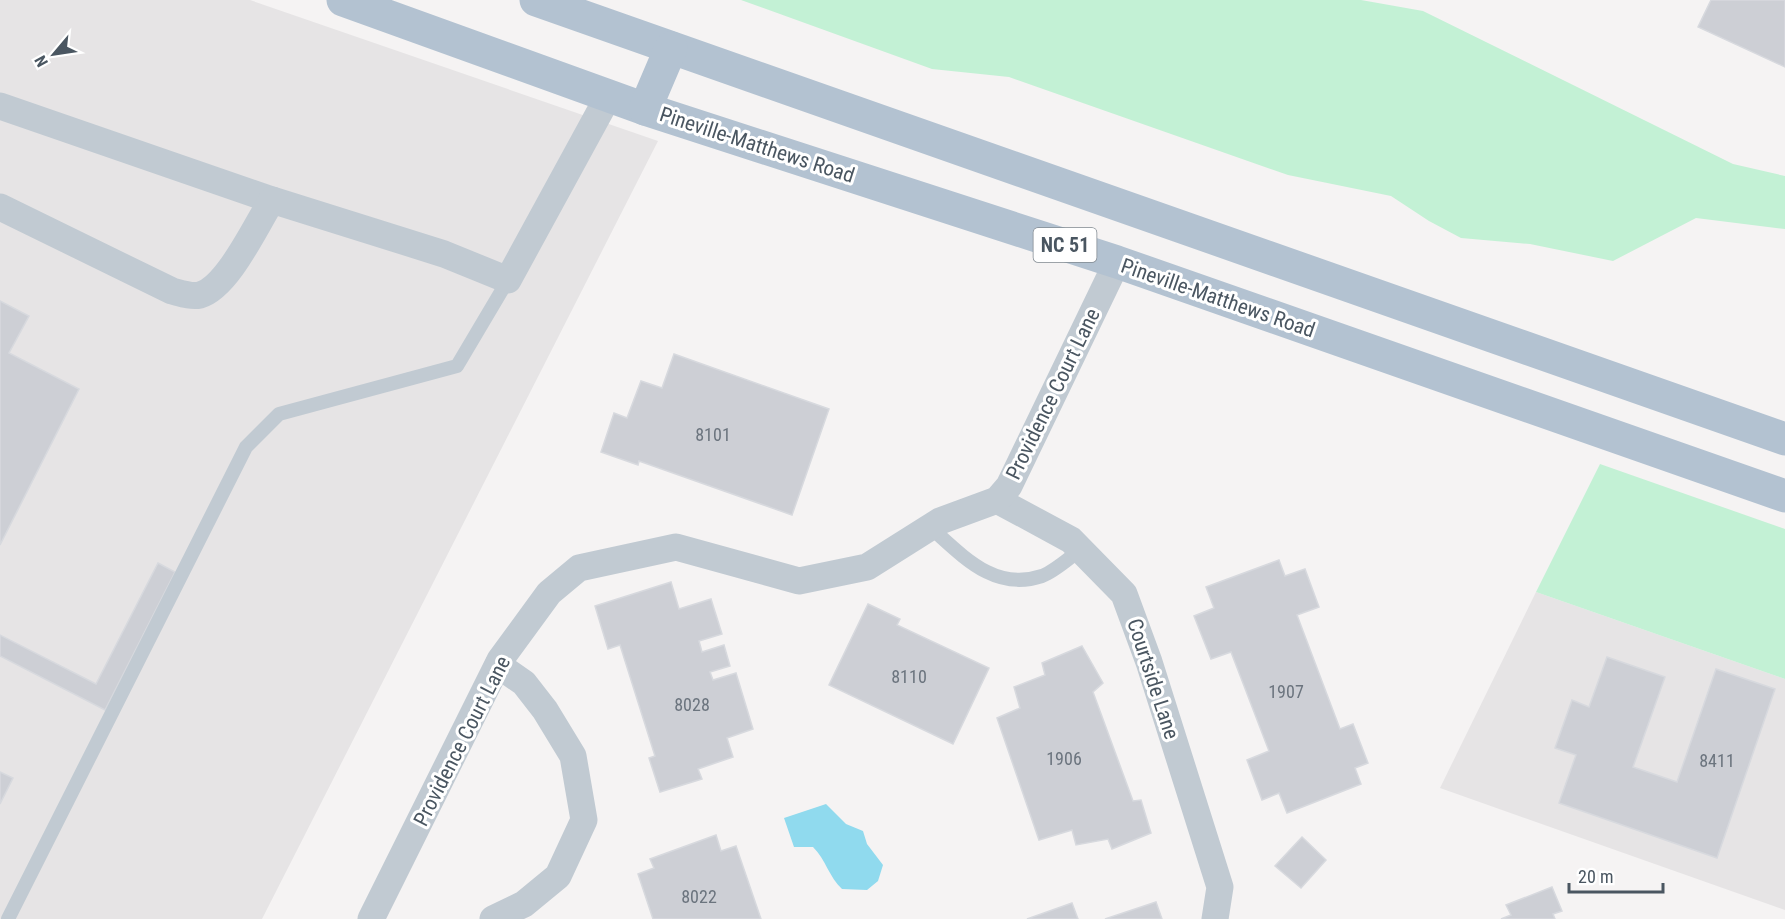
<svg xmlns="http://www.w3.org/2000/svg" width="1785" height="919" viewBox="0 0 1785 919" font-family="'Roboto Condensed',sans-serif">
	<rect width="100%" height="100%" fill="#f5f3f3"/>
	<g fill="#e6e4e5">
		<polygon points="0,0 250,0 658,141 262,919 0,919"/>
		<polygon points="1536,592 1785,679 1785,910 1440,788"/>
	</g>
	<g fill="#c3f1d5">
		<polygon points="741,0 1361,0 1423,11 1733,164 1785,176 1785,229 1696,218 1613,261 1530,244 1461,238 1429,221 1391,196 1288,175 1009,77 932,69"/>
		<polygon points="1600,464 1785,529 1785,679 1536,592"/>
	</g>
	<path fill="#90daee" d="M826,804L846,824L863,831L867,844L883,865L878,881L867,890L842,889C829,877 826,860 813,847H794L784,818Z"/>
	<g fill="#cdcfd5" stroke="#d7d9de" stroke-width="1.5">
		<polygon points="1711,0 1785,0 1785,67 1698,27"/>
		<polygon points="0,301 29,316 9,353 79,389 0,545"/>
		<polygon points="674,354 829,409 792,515 639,461 638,465 601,452 614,413 627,418 641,381 662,388"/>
		<polygon points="1279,560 1285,576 1305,569 1319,607 1297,615 1340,729 1353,724 1368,763 1355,768 1361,784 1287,813 1279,793 1262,800 1247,760 1269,751 1231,652 1211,659 1194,616 1214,608 1206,587"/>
		<polygon points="158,563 175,572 105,710 0,656 0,635 96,684"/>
		<polygon points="671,582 679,609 711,599 722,634 699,641 702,652 724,645 730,666 710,672 713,680 736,673 753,729 727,738 733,757 698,769 702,779 660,792 649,758 655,756 620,645 608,649 595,606"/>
		<polygon points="868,604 900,619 897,625 989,668 953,744 829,685"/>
		<polygon points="1082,646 1103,683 1093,692 1133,801 1141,800 1151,833 1112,849 1108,839 1076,845 1072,830 1039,840 997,718 1020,708 1014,687 1045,675 1042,663"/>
		<polygon points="1607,657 1665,677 1633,767 1677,782 1716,669 1775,689 1717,858 1559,803 1576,755 1555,748 1572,700 1589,707"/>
		<polygon points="0,772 13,778 0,804"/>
		<polygon points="716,835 721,851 736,846 761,919 653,919 638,874 654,868 650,859"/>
		<polygon points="1302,837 1326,860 1301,888 1275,866"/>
		<polygon points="1552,887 1562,911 1553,914 1555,919 1501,919 1511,915 1506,905"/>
		<polygon points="1156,902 1162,919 1105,919"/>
		<polygon points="1072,903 1078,919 1027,919"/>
	</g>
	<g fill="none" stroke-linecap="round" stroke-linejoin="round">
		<g stroke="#c1cad2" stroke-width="14">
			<path d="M930,527C963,556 994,592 1042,576C1055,571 1069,558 1080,550"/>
			<polyline points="8,919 246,447 279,414 457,366 508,280"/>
		</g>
		<g stroke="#c1cad2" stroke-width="27">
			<polyline points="0,106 272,200"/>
			<path d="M0,207L172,291C180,293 191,297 200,295C228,287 256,225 272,200L444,254L508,280L609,95"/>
			<polyline points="997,500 1071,540 1124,594 1149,662 1220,887 1215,919"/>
			<polyline points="371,919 500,660 549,593 579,568 676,547 799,581 867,567 940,521 997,500 1009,486 1117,262"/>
			<polyline points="493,919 524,904 558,876 584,820 573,756 545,710 524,683 498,665"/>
		</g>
		<g stroke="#b3c2d1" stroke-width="33">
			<polyline points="343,0 645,109 1117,262 1785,496"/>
			<polyline points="536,0 1785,439"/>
			<polyline points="645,109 671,48"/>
		</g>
	</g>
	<g text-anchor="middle" stroke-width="6" stroke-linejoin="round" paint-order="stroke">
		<g font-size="18" fill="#6b747e">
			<text x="713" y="441">8101</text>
			<text x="909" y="683">8110</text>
			<text x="1286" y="698">1907</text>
			<text x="692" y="711">8028</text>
			<text x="1064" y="765">1906</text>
			<text x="1717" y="767">8411</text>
			<text x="699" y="903">8022</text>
		</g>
		<rect fill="#fff" stroke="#808990" stroke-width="1.5" x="1033.5" y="228" width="63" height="34" rx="4.5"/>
		<g font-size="20" font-weight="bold" fill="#4a5661">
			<text x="1065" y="252">NC 51</text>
		</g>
		<g font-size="21" fill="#4a5661" stroke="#fff">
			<text transform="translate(757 145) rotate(18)" y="7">Pineville-Matthews Road</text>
			<text transform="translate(1218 298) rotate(19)" y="7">Pineville-Matthews Road</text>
			<text transform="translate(1053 394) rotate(-64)" y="7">Providence Court Lane</text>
			<text transform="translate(1153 679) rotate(72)" y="7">Courtside Lane</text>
			<text transform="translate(462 741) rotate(-63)" y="7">Providence Court Lane</text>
		</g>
	</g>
	<g transform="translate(54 54) rotate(241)" stroke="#ffffff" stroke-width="4.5" paint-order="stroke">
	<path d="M0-4.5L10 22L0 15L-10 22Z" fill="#4a5661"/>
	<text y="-9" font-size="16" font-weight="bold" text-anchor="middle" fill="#4a5661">N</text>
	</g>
	<path d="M1569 883v9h94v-9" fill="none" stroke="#4a5661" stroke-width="3"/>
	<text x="1578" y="883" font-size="18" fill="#4a5661" stroke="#ffffff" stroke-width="4.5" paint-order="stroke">20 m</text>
</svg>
